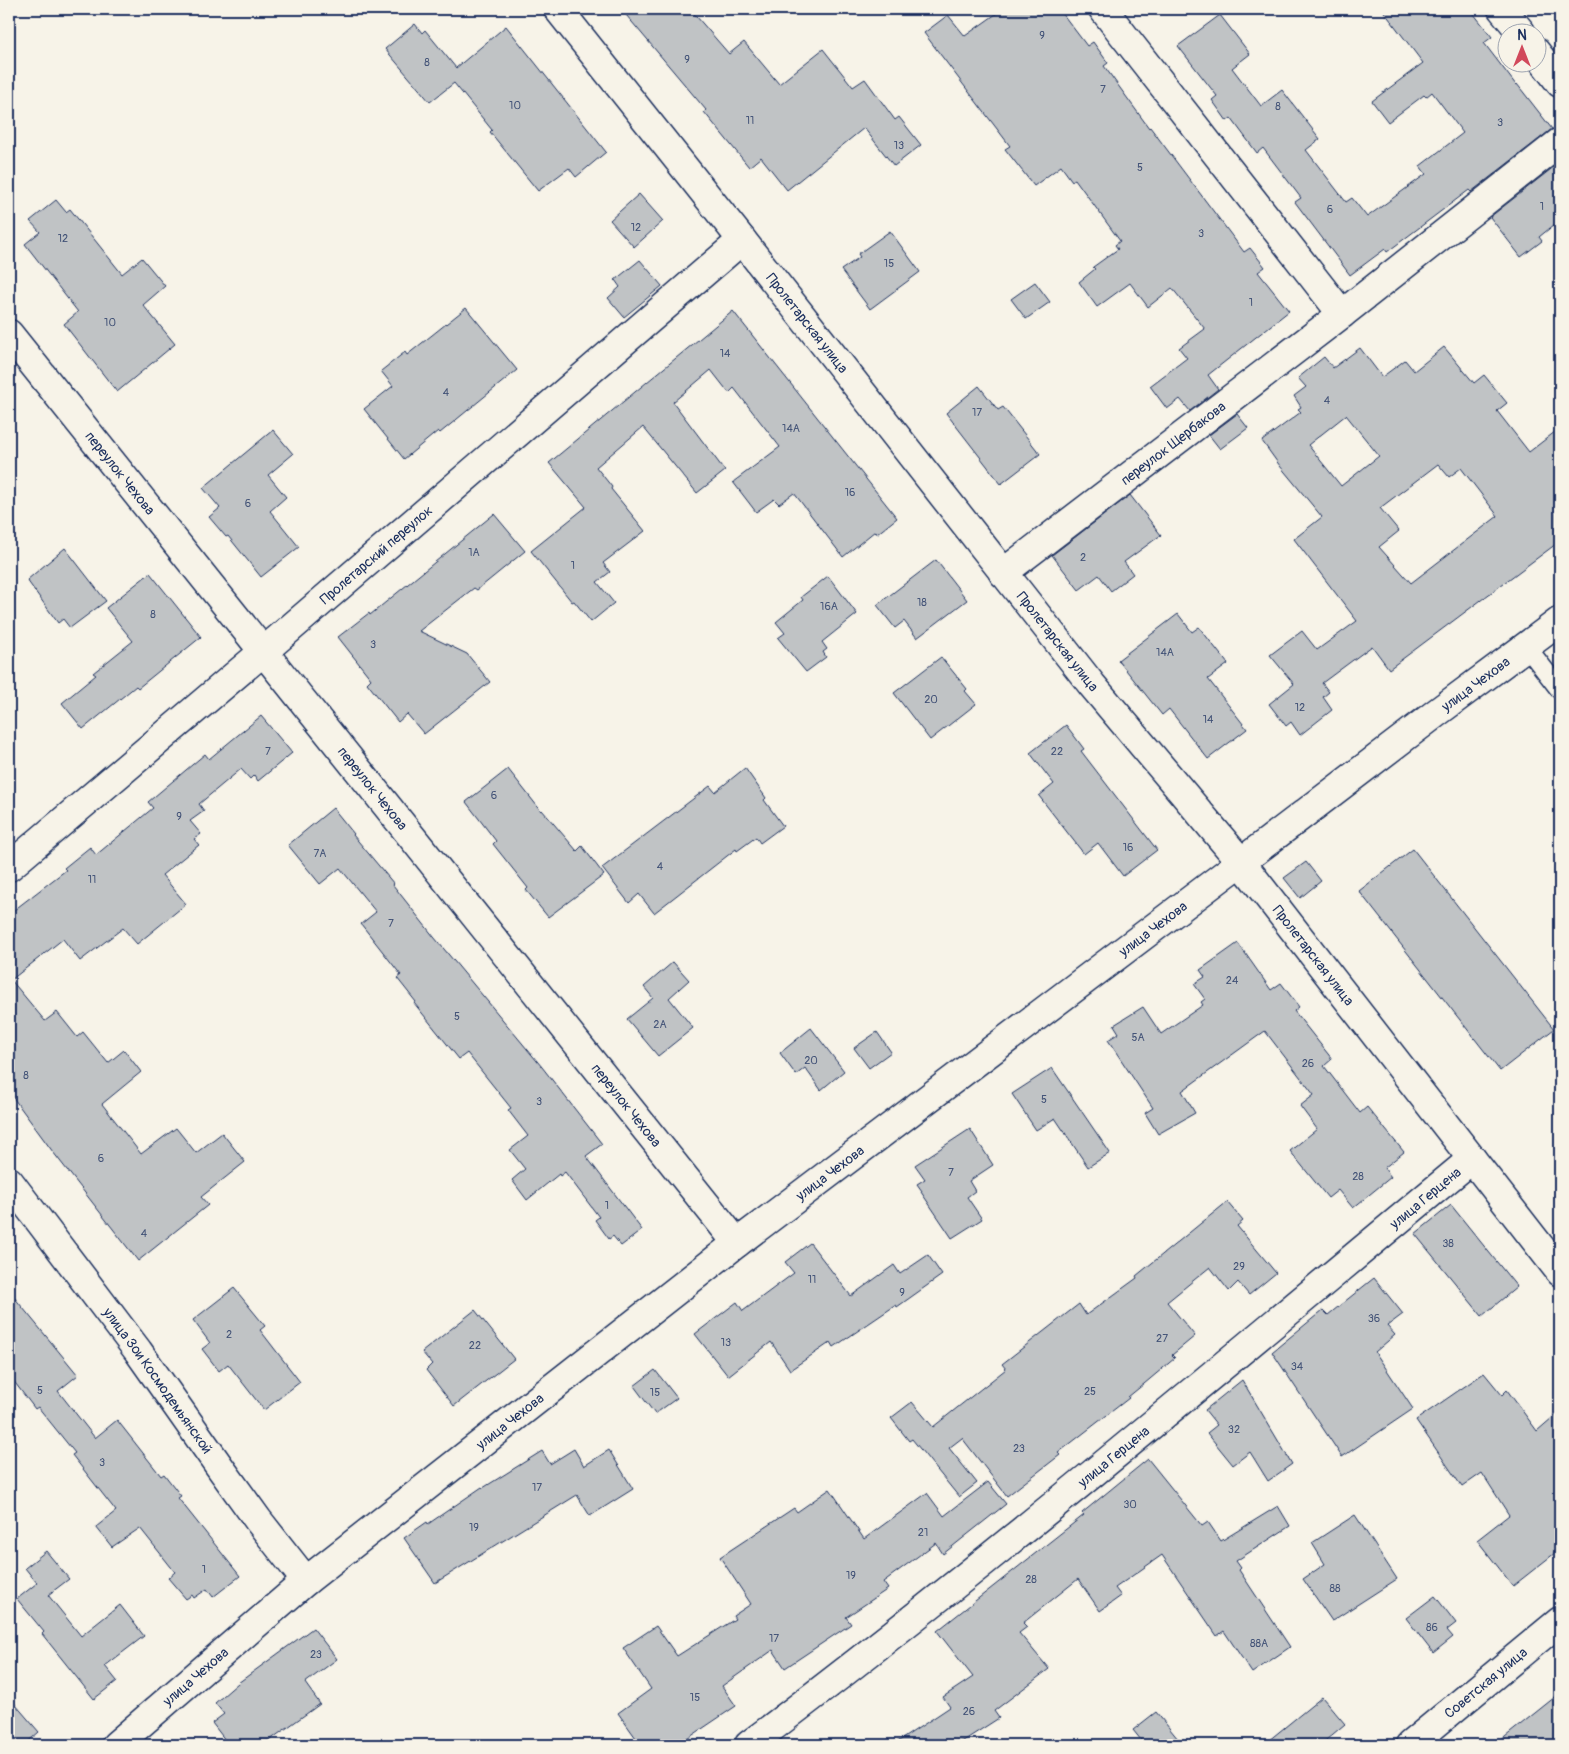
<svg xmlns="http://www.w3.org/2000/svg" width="1569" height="1754" viewBox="0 0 1569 1754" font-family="Pangolin,sans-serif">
	<rect width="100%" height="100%" fill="#f7f3e8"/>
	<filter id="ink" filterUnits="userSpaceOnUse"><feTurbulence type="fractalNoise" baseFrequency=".02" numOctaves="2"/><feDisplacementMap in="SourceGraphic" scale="10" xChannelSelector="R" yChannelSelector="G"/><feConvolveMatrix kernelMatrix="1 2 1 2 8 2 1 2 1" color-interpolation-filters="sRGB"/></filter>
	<g filter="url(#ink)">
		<g fill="#c0c3c5" stroke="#1b2f5e" fill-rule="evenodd">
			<polygon points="621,9 690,9 729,54 744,42 779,84 823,49 853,87 865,79 895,120 899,117 921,145 894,166 864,128 787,190 761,157 749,167 704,112 706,110"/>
			<polygon points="1003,9 1059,9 1087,46 1093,42 1108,63 1104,66 1149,128 1150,127 1244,252 1250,248 1265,267 1258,272 1289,311 1208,375 1218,389 1190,411 1180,399 1167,409 1150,386 1187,358 1179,348 1205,329 1172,288 1148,307 1130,283 1097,307 1079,282 1095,269 1093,267 1118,249 1115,245 1120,241 1075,179 1072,181 1061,166 1034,186 1005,149 1010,146 924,33 948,15 965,36"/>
			<polygon points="1382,9 1470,9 1492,37 1484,43 1516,85 1517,84 1552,129 1471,192 1469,190 1387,252 1385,249 1350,275 1295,202 1301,198 1263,148 1257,153 1231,118 1227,121 1212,100 1217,96 1178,46 1220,15 1250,54 1232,68 1261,106 1282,90 1320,139 1306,150 1346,202 1352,198 1367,217 1426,174 1420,166 1463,133 1432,92 1426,97 1424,95 1388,122 1372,101 1423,63"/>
			<polygon points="415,24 422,33 425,30 456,68 506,26 606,152 576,177 569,168 538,191 490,132 492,130 454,83 430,102 385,49"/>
			<polygon points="1560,162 1560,220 1539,237 1542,241 1521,257 1490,217"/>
			<polygon points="639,194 663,221 634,247 610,220"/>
			<polygon points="56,200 66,212 70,209 122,274 142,258 165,286 143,305 175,344 117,392 64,324 78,312 25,244 40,232 30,221"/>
			<polygon points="890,231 920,272 870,309 841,270 860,257 858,254"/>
			<polygon points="640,260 662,286 624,317 608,298 620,287 615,280"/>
			<polygon points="1035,282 1050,302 1026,319 1011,299"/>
			<polygon points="466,308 517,370 440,433 438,431 404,459 364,409 393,386 381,371 405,352 407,355"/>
			<polygon points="733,311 897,518 877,534 875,531 843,557 794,493 779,504 774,499 756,512 733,482 780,447 734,388 729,393 711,370 673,402 725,471 697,493 643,427 596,467 612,487 611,489 645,531 603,563 610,572 597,582 614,603 591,622 574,601 572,602 531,551 586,507 549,463"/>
			<path d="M1444,347L1474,383L1484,375L1507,403L1497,411L1529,452L1560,428V541L1389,669L1372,646L1322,683L1329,692L1323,697L1332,710L1300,735L1291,722L1286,726L1269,704L1294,684L1270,655L1302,631L1317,650L1357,621L1294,539L1322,517L1280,466L1262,441L1301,412L1298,409L1301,407L1294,396L1306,387L1298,378L1324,357L1333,368L1360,348L1382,377L1405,360L1414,371ZM1346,415L1379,456L1341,486L1308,445ZM1438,464L1449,477L1461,468L1498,516L1411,583L1379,547L1399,531L1380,508Z"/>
			<polygon points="979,386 998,410 1003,407 1040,454 1001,484 946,413"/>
			<polygon points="1237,414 1248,428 1220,449 1209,435"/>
			<polygon points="273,430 293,454 268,475 286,497 270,511 299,547 261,577 228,536 226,537 209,517 220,508 203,488"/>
			<polygon points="1130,495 1161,535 1124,562 1133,574 1111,591 1099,575 1079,590 1052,555"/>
			<polygon points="494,514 525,551 477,590 474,588 419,631 467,654 490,682 424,734 407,714 398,722 367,683 371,679 338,637 369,613 370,615"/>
			<polygon points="65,548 106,601 70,628 63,619 58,623 27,580"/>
			<polygon points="936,560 967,600 917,638 904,621 895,628 877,605"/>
			<polygon points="150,573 201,637 138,688 136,686 83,729 62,703 96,675 93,673 133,641 106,608"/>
			<polygon points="828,576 857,614 822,642 827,649 823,652 826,657 806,672 778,638 785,633 776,622 803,600 801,597"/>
			<polygon points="1178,614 1192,632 1199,627 1228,664 1208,679 1247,729 1208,759 1169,709 1162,715 1118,660"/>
			<polygon points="941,657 967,689 965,691 976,704 930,740 894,693"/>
			<polygon points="261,716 292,753 258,781 254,775 250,779 241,769 199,804 204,811 190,821 201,834 194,839 199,845 162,875 186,904 137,944 123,928 80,961 63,939 11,980 45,1021 57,1012 77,1037 83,1032 108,1063 124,1050 141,1072 102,1104 141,1154 176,1128 196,1153 222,1133 245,1162 201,1197 208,1205 138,1261 53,1152 9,1092 9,914 66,870 64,868 90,847 96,855 153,808 148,802 205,754 209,759"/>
			<polygon points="1066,725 1084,749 1081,751 1157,850 1123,876 1098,843 1084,854 1039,796 1054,784 1030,753"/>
			<polygon points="745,768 766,798 764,800 783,826 760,843 756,837 737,851 736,849 654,913 639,894 629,903 602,868 710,786 715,792"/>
			<polygon points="508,769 541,811 542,810 577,851 582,846 604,875 548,917 526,890 528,888 493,844 496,841 466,802"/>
			<polygon points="333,808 354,834 353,835 394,884 393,885 434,937 542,1067 602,1144 586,1156 642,1230 621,1246 613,1236 609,1239 595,1220 599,1217 565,1172 560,1176 559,1174 527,1200 512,1180 525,1169 510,1150 528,1136 508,1110 511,1108 467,1053 459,1059 414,1003 416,1002 397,978 401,975 361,924 376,912 340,868 320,884 288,845"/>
			<polygon points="1413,849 1554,1029 1500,1071 1359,891"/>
			<polygon points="1306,862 1321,881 1300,898 1284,878"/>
			<polygon points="1238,943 1271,990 1281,983 1299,1007 1294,1011 1332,1059 1324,1066 1360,1113 1367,1107 1404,1152 1384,1168 1391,1177 1353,1208 1338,1190 1328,1198 1290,1151 1317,1129 1300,1106 1314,1095 1265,1031 1182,1091 1195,1113 1158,1134 1145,1113 1153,1108 1108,1040 1119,1033 1114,1025 1143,1007 1161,1034 1203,1005 1201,1002 1205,999 1194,984 1205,977 1200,970"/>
			<polygon points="673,962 689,980 669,998 693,1028 658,1056 627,1019 653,998 644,987"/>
			<polygon points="811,1028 844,1071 821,1090 805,1068 796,1075 780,1053"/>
			<polygon points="877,1032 891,1052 869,1068 854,1048"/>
			<polygon points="1052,1068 1110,1153 1088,1167 1055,1118 1036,1130 1012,1094"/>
			<polygon points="970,1129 993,1165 969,1181 975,1191 967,1197 982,1219 952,1238 921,1192 922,1191 917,1184 925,1179 915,1165"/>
			<polygon points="1227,1202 1243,1221 1237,1226 1276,1273 1249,1295 1238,1282 1229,1291 1210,1267 1167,1302 1195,1336 1172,1355 1175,1358 1144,1384 1128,1397 1129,1398 1058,1453 1060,1455 1007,1496 962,1438 949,1448 977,1483 959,1497 912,1439 909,1441 891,1418 912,1402 933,1427 1006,1369 1002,1364 1079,1304 1086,1315 1137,1278 1136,1276"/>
			<polygon points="1451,1205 1517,1287 1482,1316 1415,1234"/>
			<polygon points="810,1243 851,1296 894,1265 900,1274 928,1255 942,1275 897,1307 896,1305 834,1347 831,1342 790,1370 771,1342 728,1376 695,1334 737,1302 743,1311 794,1273 785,1262"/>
			<polygon points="1374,1278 1403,1314 1387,1326 1395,1335 1375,1352 1413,1409 1342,1457 1272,1352 1323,1310 1328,1315"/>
			<polygon points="234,1288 265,1326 260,1330 300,1382 264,1410 228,1364 219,1371 202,1349 210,1343 193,1320"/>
			<polygon points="9,1291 78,1375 58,1391 95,1438 117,1420 161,1476 164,1474 181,1496 178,1498 240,1576 213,1597 207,1589 194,1598 192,1595 186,1599 168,1578 175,1572 140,1528 112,1547 96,1527 116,1511 72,1455 75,1453 38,1407 35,1409 9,1375"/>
			<polygon points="475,1310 514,1359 454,1406 426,1370 432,1364 422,1352"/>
			<polygon points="655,1370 677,1398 655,1414 634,1386"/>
			<polygon points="1484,1373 1502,1395 1507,1390 1537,1431 1560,1411 1560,1549 1513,1586 1477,1540 1509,1515 1482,1473 1462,1487 1416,1420"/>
			<polygon points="1242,1380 1292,1464 1268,1481 1250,1452 1233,1465 1207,1433 1217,1425 1205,1410"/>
			<polygon points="574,1449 584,1466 609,1450 633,1489 590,1516 577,1495 435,1583 404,1538 427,1522 428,1524 482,1487 483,1488 542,1451 550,1464"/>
			<polygon points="1148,1459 1202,1526 1208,1522 1221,1541 1278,1506 1290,1526 1236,1561 1241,1568 1239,1570 1290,1647 1252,1673 1224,1631 1217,1636 1162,1555 1115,1588 1121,1596 1100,1611 1078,1579 1023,1623 1027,1627 1019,1633 1049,1669 994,1711 999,1718 957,1745 893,1745 950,1707 943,1697 973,1677 937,1631 1084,1515 1082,1513"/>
			<polygon points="988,1482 1006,1504 943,1554 936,1543 883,1582 888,1589 846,1617 851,1624 785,1668 773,1650 722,1686 736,1706 678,1745 641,1745 618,1713 651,1689 623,1648 656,1626 677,1656 735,1619 733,1616 751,1604 720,1557 794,1508 797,1512 830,1489 864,1539 927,1493 944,1516"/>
			<polygon points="1355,1515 1397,1579 1332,1621 1303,1579 1325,1564 1312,1543"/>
			<polygon points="46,1551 69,1579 48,1595 81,1636 120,1605 144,1636 105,1666 117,1681 94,1699 42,1634 44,1632 17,1599 37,1583 25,1568"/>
			<polygon points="1435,1596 1456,1623 1447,1630 1453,1637 1433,1653 1406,1618"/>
			<polygon points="313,1628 337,1659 305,1683 320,1704 263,1745 229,1745 212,1723 224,1714 215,1703 238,1683"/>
			<polygon points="1560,1693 1560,1745 1495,1745"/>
			<polygon points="9,1697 39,1732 24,1745 9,1745"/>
			<polygon points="1322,1697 1345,1724 1320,1745 1263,1745"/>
			<polygon points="1156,1712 1183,1745 1145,1745 1133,1730"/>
		</g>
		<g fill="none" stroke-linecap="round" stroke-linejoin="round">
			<defs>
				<polyline id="lane" points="1526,646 1560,690"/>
				<g id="street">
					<path id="s1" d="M558,9L742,240L1092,685L1241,862L1560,1272"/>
					<polyline points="1103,9 1342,314"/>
					<polyline points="1502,9 1521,32"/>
					<polyline points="1536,52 1560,83"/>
					<path id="s2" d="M9,334L737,1243"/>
					<path id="s3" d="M1003,573L1342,314L1560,142"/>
					<path id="s4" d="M9,867L264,651L742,240"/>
					<path id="s5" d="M9,1181L138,1351L222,1470L258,1520L306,1581"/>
					<path id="s6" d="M116,1745L306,1581L737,1243L1241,862L1435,714L1560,621"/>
					<path id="s7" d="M749,1745C997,1558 1233,1357 1472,1159"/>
					<path id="s8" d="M1410,1745L1560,1621"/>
				</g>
			</defs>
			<use href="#lane" stroke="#1b2f5e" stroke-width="21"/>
			<use href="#street" stroke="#1b2f5e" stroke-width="31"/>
			<use href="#lane" stroke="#f7f3e8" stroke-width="18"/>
			<use href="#street" stroke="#f7f3e8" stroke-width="28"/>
		</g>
	</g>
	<g text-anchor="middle" stroke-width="5" stroke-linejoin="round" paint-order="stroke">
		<g font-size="11" fill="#445478">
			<text x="1042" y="39">9</text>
			<text x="687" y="63">9</text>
			<text x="427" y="66">8</text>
			<text x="1103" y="93">7</text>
			<text x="515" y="109">10</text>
			<text x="1278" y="110">8</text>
			<text x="750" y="124">11</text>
			<text x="1500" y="126">3</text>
			<text x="899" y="149">13</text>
			<text x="1140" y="171">5</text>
			<text x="1542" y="210">1</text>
			<text x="1330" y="213">6</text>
			<text x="636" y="231">12</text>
			<text x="1201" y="237">3</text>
			<text x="63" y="242">12</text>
			<text x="889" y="267">15</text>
			<text x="1251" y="306">1</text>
			<text x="110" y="326">10</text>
			<text x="725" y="357">14</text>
			<text x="446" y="396">4</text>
			<text x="1327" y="404">4</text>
			<text x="977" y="416">17</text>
			<text x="791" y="432">14А</text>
			<text x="850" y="496">16</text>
			<text x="248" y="507">6</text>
			<text x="474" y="556">1А</text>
			<text x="1083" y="561">2</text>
			<text x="573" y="569">1</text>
			<text x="922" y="606">18</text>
			<text x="829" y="610">16А</text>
			<text x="153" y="618">8</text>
			<text x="373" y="648">3</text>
			<text x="1165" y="656">14А</text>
			<text x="931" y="703">20</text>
			<text x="1300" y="711">12</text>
			<text x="1208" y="723">14</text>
			<text x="268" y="755">7</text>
			<text x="1057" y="755">22</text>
			<text x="494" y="799">6</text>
			<text x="179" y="820">9</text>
			<text x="1128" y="851">16</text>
			<text x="320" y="857">7А</text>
			<text x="660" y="870">4</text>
			<text x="92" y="883">11</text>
			<text x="391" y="927">7</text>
			<text x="1232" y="984">24</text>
			<text x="457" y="1020">5</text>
			<text x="660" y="1028">2А</text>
			<text x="1138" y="1041">5А</text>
			<text x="811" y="1064">20</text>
			<text x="1308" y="1067">26</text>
			<text x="26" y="1079">8</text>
			<text x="1044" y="1103">5</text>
			<text x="539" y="1105">3</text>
			<text x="101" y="1162">6</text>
			<text x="951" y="1176">7</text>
			<text x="1358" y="1180">28</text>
			<text x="607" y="1209">1</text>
			<text x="144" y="1237">4</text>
			<text x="1448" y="1247">38</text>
			<text x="1239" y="1270">29</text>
			<text x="812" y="1283">11</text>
			<text x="902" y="1296">9</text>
			<text x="1374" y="1322">36</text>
			<text x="229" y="1338">2</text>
			<text x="1162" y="1342">27</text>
			<text x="726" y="1346">13</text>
			<text x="475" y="1349">22</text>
			<text x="1297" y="1370">34</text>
			<text x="40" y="1394">5</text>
			<text x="1090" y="1395">25</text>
			<text x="655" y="1396">15</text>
			<text x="1234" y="1433">32</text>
			<text x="1019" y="1452">23</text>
			<text x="102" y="1466">3</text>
			<text x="537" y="1491">17</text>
			<text x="1130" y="1508">30</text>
			<text x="474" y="1531">19</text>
			<text x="923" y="1536">21</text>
			<text x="204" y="1573">1</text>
			<text x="851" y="1579">19</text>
			<text x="1031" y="1583">28</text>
			<text x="1335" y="1592">88</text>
			<text x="1432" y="1631">86</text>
			<text x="774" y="1642">17</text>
			<text x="1259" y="1647">88А</text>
			<text x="316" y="1658">23</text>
			<text x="695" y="1701">15</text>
			<text x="969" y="1715">26</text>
		</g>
		<g font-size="14" fill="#1b2f5e" stroke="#f7f3e8">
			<text dy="5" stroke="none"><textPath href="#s1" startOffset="401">Пролетарская улица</textPath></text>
			<text dy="5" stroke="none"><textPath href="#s3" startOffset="214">переулок Щербакова</textPath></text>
			<text dy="5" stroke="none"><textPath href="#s2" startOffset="178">переулок Чехова</textPath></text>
			<text dy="5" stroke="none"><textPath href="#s4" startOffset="482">Пролетарский переулок</textPath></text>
			<text dy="5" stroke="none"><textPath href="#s1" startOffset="806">Пролетарская улица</textPath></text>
			<text dy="5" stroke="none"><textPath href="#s6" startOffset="1725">улица Чехова</textPath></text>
			<text dy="5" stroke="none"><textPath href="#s2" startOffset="582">переулок Чехова</textPath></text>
			<text dy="5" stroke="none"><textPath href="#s6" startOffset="1320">улица Чехова</textPath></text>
			<text dy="5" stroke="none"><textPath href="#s1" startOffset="1211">Пролетарская улица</textPath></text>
			<text dy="5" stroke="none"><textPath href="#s2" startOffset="988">переулок Чехова</textPath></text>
			<text dy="5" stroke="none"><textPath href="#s6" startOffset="915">улица Чехова</textPath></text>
			<text dy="5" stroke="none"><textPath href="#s7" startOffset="870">улица Герцена</textPath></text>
			<text dy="5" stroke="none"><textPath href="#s5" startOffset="249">улица Зои Космодемьянской</textPath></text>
			<text dy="5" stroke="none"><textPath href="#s6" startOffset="510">улица Чехова</textPath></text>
			<text dy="5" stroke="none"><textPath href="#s7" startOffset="465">улица Герцена</textPath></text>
			<text dy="5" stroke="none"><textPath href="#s6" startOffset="105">улица Чехова</textPath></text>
			<text dy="5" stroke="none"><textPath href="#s8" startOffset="98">Советская улица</textPath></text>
		</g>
	</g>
	<rect width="1569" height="1754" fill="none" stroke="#f7f3e8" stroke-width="30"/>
	<rect x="15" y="15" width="1539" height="1724" fill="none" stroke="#1b2f5e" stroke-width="2" filter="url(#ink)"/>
	<g transform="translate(1522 48)"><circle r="24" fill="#f7f3e8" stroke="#9fa5b1"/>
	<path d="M0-4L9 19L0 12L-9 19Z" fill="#d1495b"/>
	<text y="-8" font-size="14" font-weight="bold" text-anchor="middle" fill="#1b2f5e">N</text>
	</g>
</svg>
